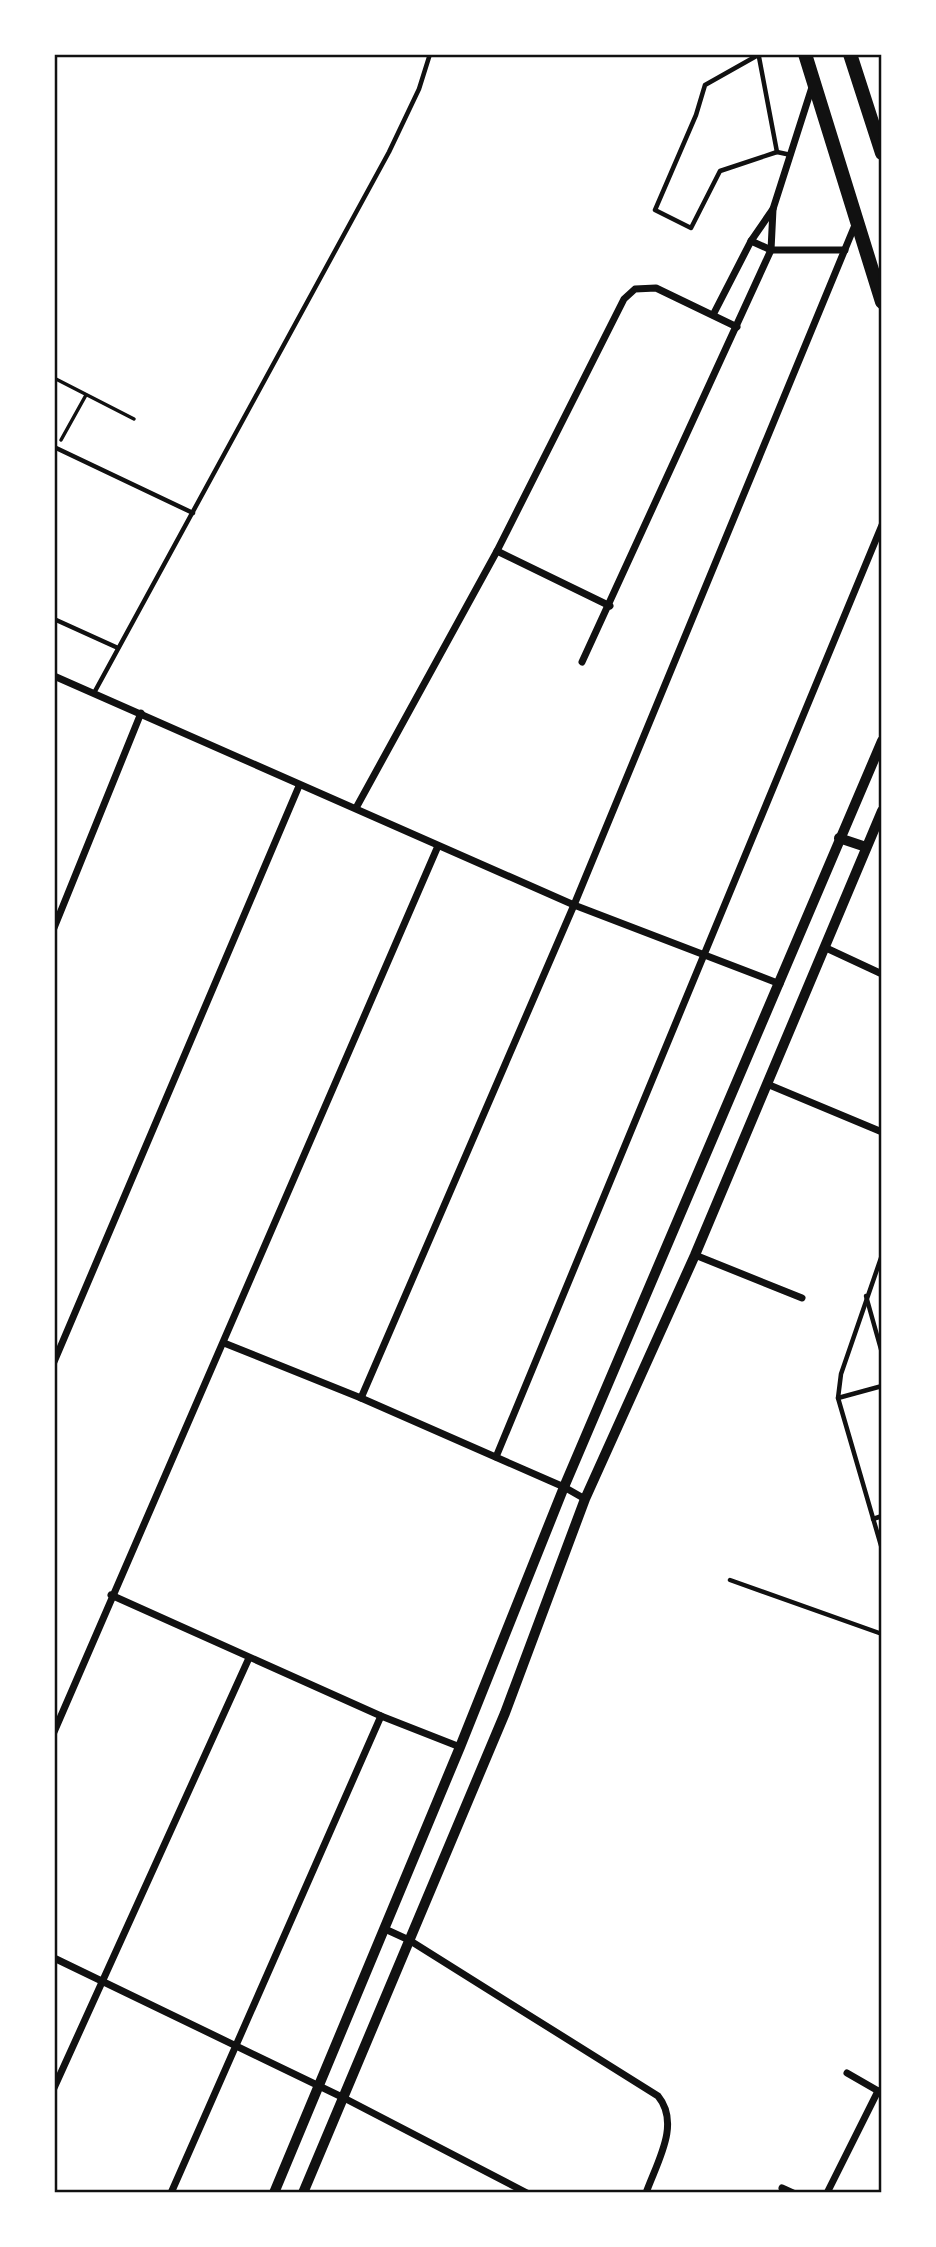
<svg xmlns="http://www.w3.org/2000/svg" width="936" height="2247" viewBox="0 0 936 2247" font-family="'Roboto Condensed',sans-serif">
	<rect width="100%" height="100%" fill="#fff"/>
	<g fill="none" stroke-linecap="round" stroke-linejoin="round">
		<g stroke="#111" stroke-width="3.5">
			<polyline points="54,378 134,419"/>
			<polyline points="61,440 86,395"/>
		</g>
		<g stroke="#111" stroke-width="4.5">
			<polyline points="760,54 705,85 696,115 655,210 691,228 720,171 777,152 791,155"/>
			<polyline points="759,57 777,152"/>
			<polyline points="54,447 193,513"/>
			<polyline points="54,619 118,648"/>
			<polyline points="94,693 389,152 419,89 430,54"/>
			<polyline points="882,1255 841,1374 838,1398 882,1549"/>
			<polyline points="866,1296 882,1353"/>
			<polyline points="838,1398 882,1386"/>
			<polyline points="873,1519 882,1516"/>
			<polyline points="730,1580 882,1634"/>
		</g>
		<g stroke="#111" stroke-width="7">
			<polyline points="751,241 771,250 845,250"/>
			<polyline points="713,315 751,241 773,209"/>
			<polyline points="497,551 610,606"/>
			<polyline points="582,662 771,250 773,209 813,84"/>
			<polyline points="54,676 574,905 780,984"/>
			<polyline points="356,808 497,551 624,299 635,289 656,288 737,327"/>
			<polyline points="54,928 141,713"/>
			<polyline points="824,947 882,974"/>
			<polyline points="767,1084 882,1132"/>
			<polyline points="695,1255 802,1298"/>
			<polyline points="224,1343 361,1398 564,1487 585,1499"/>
			<polyline points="54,1362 299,786"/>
			<polyline points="361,1398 574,905 855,225"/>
			<polyline points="496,1457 882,525"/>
			<polyline points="111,1595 381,1716 460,1747"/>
			<polyline points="54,1732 438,846"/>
			<path d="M385,1929L409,1940L658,2096C681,2124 657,2162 646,2193"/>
			<polyline points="54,1958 344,2098 527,2193"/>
			<polyline points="847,2073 880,2092"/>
			<polyline points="54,2088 249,1658"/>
			<polyline points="782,2188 793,2193"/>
			<polyline points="171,2193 381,1716"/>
			<polyline points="827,2193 878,2091"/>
		</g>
		<g stroke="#111" stroke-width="10">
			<polyline points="839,838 866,847"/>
			<polyline points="274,2193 460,1747 564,1487 882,741"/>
			<polyline points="303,2193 505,1713 585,1499 695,1255 882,811"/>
		</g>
		<g stroke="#111" stroke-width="14">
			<polyline points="805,54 882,302"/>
			<polyline points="850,54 882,153"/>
		</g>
	</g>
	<rect width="936" height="2247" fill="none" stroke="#ffffff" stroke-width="112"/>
	<rect x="56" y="56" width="824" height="2135" fill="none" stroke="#111" stroke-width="2.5"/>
</svg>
